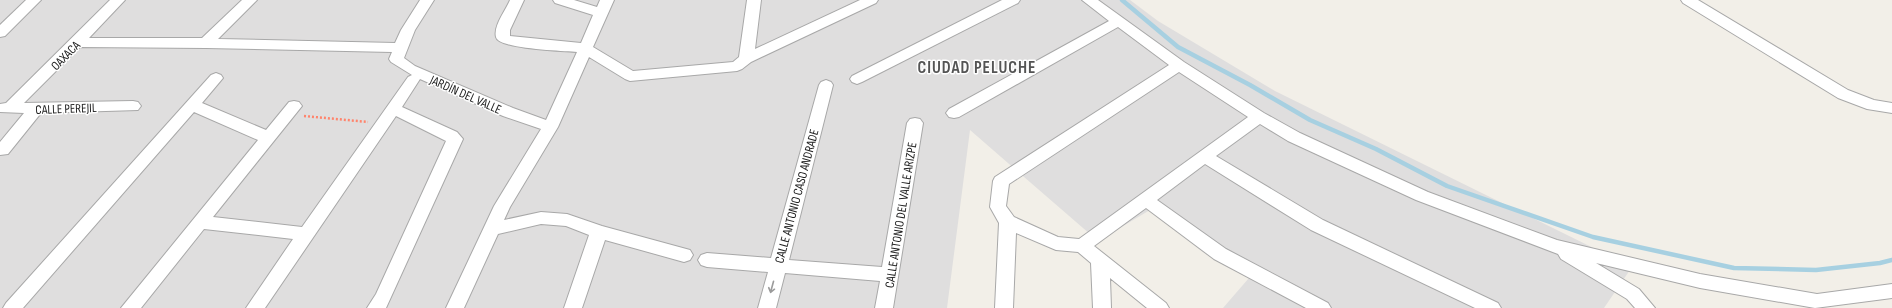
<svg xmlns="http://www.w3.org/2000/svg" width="1892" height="308" viewBox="0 0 1892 308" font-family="'Sofia Sans Condensed',sans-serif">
	<rect width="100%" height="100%" fill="#f2efe8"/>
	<polygon fill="#dfdede" points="0,0 1130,0 1158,21 1275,91 1632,267 1604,308 1223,308 1255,271 1150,210 1098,241 970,130 947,308 0,308"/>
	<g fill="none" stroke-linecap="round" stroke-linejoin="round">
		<polyline stroke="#a7d0e1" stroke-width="4.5" points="1122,0 1178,47 1250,85 1310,120 1376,149 1447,186 1593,237 1734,268 1816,270 1880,263 1892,260"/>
		<defs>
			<g id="minor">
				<polygon points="26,0 41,0 5,36 0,37 0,25"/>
				<path d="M110,0H125L89,38H202L242,0H257L218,39L395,43L401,30L420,0H434L415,30L404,58L415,66L513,108L546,120L577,52C564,51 498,49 496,37C493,26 506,10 510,0H524L510,30V36L581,43L593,15L555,3L553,0H574L597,7L600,0H614L593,47L633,71L733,62L739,57L747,0H761L755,49L860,0H878L876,3L751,62L742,69L737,71L630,81L625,79L589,57L558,127L510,207L504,220L541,212L567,214L602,226L690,250L693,255L690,260L684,262L605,240L582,308H564L589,235L566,226L541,224L498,234L464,308H446L494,206L541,129L503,116L420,79L402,107L457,132L463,139L386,308H367L376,294L446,141L396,116L265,308H246L293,239L204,229L141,308H121L258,140L194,112L23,308H3L6,303L211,75L216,73L221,75L223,78L202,103L266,130L289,102L294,101L299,102L302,106L213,217L302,227L408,77L412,75L391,62L389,59L392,52L206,48L80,47L24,103L133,101L138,102L141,106L138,110L41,113L8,154L0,155V142L24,113L0,112V104L6,103Z"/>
				<polygon points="1002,0 1020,0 1018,3 862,82 857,84 852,82 850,79 852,76"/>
				<path d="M1082,0H1098L1184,62L1264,113L1300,133L1428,192L1557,240L1700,274L1817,294L1892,284V298L1815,308L1700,288L1596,263L1639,289L1655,308H1635L1627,299L1561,259L1558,254L1416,200L1288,141L1260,124L1216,156L1323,220L1498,303L1501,308H1475L1311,230L1205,164L1157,200L1226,249L1328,303L1331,308H1306L1214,259L1146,208L1094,246L1166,303L1169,308H1147L1110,278L1111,308H1093L1091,263L1078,252L1056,250L1016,233L1013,308H995L999,223L990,207L993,181L995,177L1169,65L1118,27L959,117L954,118L949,117L946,113L949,109L1109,21ZM1179,72L1248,117L1079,239L1058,237L1014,217L1006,206L1009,184Z"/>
				<polygon points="1681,0 1698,0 1848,90 1874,100 1892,103 1892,113 1867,109 1838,98 1683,3"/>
				<polygon points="826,80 831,82 833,85 789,260 882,267 907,123 910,119 915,118 920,119 923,123 893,308 875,308 880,281 785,273 776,308 758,308 768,272 707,267 701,265 698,260 701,255 707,253 771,258 819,85 821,82"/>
			</g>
		</defs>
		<use href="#minor" stroke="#a8a8a8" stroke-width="2"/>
		<polyline stroke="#ff846c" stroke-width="2.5" stroke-dasharray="2 2" stroke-linecap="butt" points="304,116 368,122"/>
		<use href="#minor" fill="#fff" fill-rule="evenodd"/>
	</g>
	<defs><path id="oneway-shaft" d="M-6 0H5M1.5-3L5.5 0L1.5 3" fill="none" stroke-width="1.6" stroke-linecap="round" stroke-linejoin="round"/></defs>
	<use stroke="#9b9b9b" href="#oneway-shaft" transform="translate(772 287) rotate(105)"/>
	<g text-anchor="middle" stroke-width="3" stroke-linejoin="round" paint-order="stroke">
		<g font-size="13" fill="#212121" stroke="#fff">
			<text transform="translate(65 55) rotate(-45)" y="5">OAXACA</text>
			<text transform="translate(466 94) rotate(24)" y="5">JARDÍN DEL VALLE</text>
			<text transform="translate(66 108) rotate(-2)" y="5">CALLE PEREJIL</text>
			<text transform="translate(796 196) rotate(-75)" y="5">CALLE ANTONIO CASO ANDRADE</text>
			<text transform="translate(900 215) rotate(-81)" y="5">CALLE ANTONIO DEL VALLE ARIZPE</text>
		</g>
		<g font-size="17" font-weight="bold" letter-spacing="1" fill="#545454" stroke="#fff">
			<text x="977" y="73">CIUDAD PELUCHE</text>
		</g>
	</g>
</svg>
